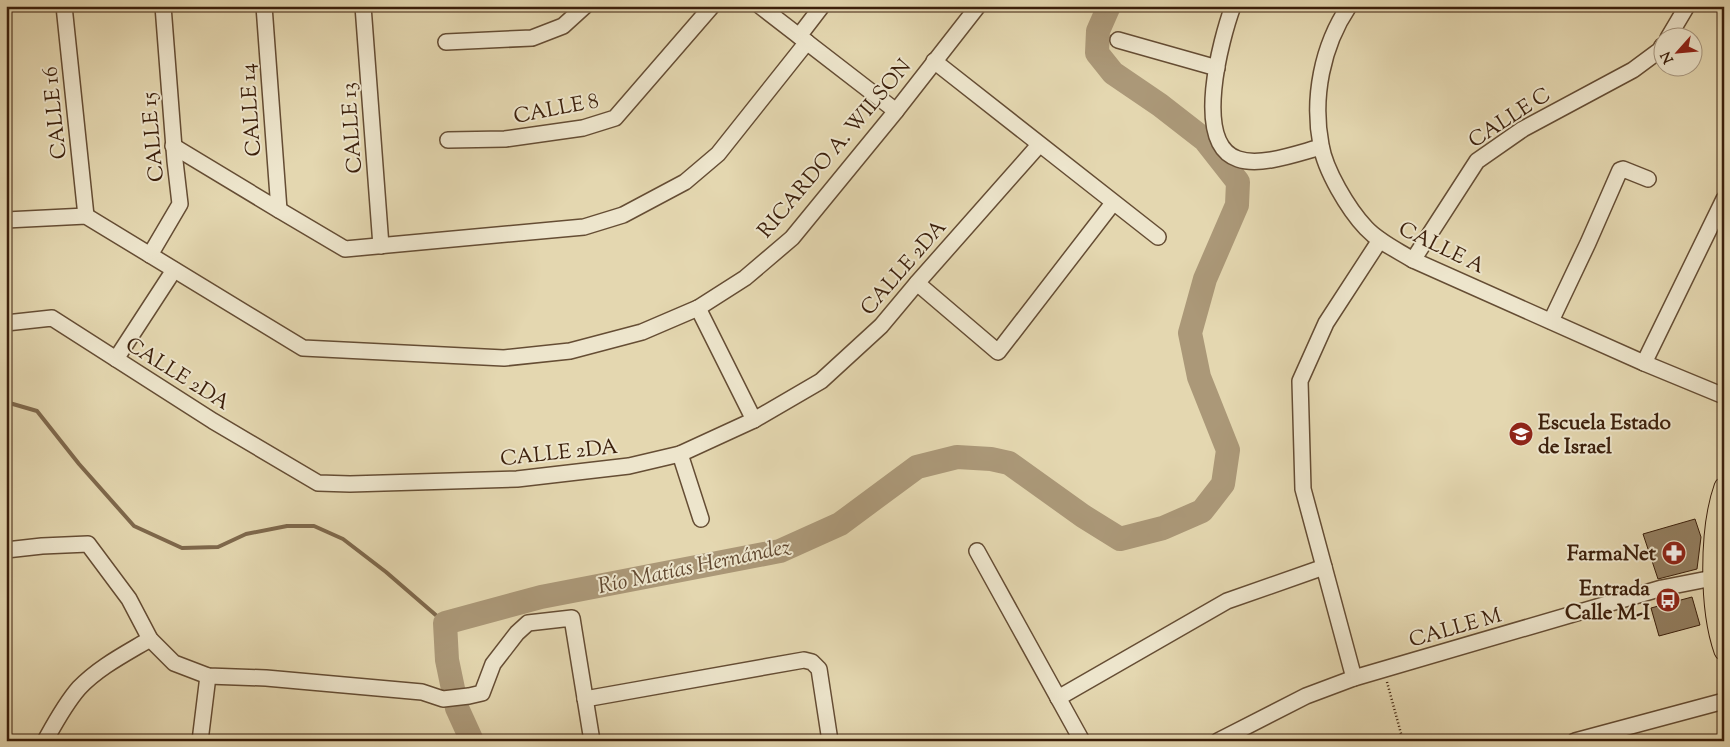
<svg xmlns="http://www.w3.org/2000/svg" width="1730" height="747" viewBox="0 0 1730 747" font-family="'Sorts Mill Goudy',serif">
	<rect width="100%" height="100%" fill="#e4d7b0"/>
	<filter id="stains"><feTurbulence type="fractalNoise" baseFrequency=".004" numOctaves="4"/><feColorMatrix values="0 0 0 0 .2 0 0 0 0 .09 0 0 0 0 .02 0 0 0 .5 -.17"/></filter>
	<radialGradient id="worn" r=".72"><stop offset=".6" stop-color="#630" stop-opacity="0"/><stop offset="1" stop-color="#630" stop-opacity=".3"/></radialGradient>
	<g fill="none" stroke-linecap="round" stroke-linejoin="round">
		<polyline stroke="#7e684c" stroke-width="4" points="6,402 37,411 79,464 134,526 182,548 218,547 246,534 287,526 314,526 343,539 386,572 445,623"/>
		<polyline stroke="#ab9878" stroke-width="24" points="472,741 457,708 447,660 445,623 541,597 780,551 840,524 917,467 957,457 991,459 1009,463 1083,516 1120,539 1163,528 1202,511 1223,484 1228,450 1199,377 1190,333 1205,279 1237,205 1238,182 1205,140 1160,105 1113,73 1097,53 1098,31 1109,6"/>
	</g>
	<g fill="#937f61" stroke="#3b1f0b">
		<polygon points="1695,519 1701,537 1697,569 1658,579 1643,534"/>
		<polygon points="1692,597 1700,625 1659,636 1651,608"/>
	</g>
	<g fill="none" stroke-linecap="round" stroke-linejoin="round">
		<defs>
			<g id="minor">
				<polyline points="64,6 86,216"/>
				<polyline points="264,6 279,210"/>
				<polyline points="363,6 381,246"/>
				<polyline points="760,6 896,111"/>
				<path d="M1233,6C1221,39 1192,144 1238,159C1261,167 1298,153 1321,147"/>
				<path d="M1349,6C1322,46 1312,98 1321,145C1325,170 1348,209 1366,228C1379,242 1397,250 1413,260L1644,363L1724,396"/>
				<polyline points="799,36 822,6"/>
				<polyline points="1668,38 1687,6"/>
				<polyline points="1118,40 1217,68"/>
				<polyline points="446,42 532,38 563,26 585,6"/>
				<polyline points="934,61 1158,237"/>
				<polyline points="448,140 505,139 583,128 615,118 712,6"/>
				<polyline points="173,146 279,210 345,249 584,227 623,215 685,182 718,154 807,42"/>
				<polyline points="6,220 86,216 303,348 504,358 570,351 642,332 698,308 745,278 792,238 896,111 978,6"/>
				<polyline points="150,255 180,204 175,161 163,6"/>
				<polyline points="1413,260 1477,161 1523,129 1633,70 1660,50 1662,46"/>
				<polyline points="917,283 998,352 1113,203"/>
				<polyline points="698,308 754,420"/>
				<polyline points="1551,321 1588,243 1620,170 1623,169 1648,179"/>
				<polyline points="6,323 52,318 213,421 318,483 350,484 517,479 629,466 680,454 754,420 821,381 881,326 917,283 1039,145"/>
				<polyline points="116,359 174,270"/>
				<polyline points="1644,363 1724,199"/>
				<polyline points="680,454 701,519"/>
				<polyline points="6,550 42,546 88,544 129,599 150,639 174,663 208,676 266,678 422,692 443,699 469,696 482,693 493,664 517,633 528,623 572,618 592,741"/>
				<polyline points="977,551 1082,741"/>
				<polyline points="1354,678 1303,489 1300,381 1326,323 1380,240"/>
				<polyline points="1058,698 1227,601 1324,567"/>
				<polyline points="585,699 804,660 812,662 819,669 830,741"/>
				<path d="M45,741C55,723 65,704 79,688C99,667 125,654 150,639"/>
				<polyline points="200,741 208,676"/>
				<polyline points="1218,741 1306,696 1354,678 1662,588 1713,578"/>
				<polyline points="1575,741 1724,701"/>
			</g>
			<path id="major" d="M1724,487C1709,529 1709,609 1724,651"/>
		</defs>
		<use href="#minor" stroke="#654d34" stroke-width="18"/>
		<use href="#major" stroke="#3b1f0b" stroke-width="21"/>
		<polyline stroke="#3b1f0b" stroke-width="2.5" stroke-dasharray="1 2.5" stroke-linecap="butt" points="1387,682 1403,741"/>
		<use href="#minor" stroke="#ede5cc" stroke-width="15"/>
		<use href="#major" stroke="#e4d7b0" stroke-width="19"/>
	</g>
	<defs>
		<symbol id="school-disc" viewBox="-11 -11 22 22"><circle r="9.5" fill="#8f2418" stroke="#ede5cc"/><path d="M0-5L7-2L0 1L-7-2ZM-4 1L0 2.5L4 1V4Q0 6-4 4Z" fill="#fff"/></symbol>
		<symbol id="pharmacy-disc" viewBox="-11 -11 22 22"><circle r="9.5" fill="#8f2418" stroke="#ede5cc"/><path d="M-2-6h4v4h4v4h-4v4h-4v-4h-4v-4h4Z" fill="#fff"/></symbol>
		<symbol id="bus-disc" viewBox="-11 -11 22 22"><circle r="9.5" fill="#8f2418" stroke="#ede5cc"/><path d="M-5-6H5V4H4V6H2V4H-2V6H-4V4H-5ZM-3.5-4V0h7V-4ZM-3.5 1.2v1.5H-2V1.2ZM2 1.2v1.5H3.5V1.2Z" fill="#fff"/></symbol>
	</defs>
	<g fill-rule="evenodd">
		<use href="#school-disc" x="1507" y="420" width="28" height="28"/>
		<use href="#pharmacy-disc" x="1660" y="539" width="28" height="28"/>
		<use href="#bus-disc" x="1654" y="586" width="28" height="28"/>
	</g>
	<g text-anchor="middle" stroke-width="4" stroke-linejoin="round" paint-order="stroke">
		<g font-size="21" fill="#3b1f0b" stroke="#ede5cc">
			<text transform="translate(556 108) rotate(-11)" y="7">CALLE 8</text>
			<text transform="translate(250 110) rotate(-94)" y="7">CALLE 14</text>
			<text transform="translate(54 113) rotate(-96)" y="7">CALLE 16</text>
			<text transform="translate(1509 117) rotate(-33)" y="7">CALLE C</text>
			<text transform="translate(351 128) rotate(-94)" y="7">CALLE 13</text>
			<text transform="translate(152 137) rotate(-95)" y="7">CALLE 15</text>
			<text transform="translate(834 148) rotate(-50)" y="7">RICARDO A. WILSON</text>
			<text transform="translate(1442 247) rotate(26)" y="7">CALLE A</text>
			<text transform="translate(903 267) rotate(-49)" y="7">CALLE 2DA</text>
			<text transform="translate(178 373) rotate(32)" y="7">CALLE 2DA</text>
			<text transform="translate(559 452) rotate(-6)" y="7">CALLE 2DA</text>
			<text transform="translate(1455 627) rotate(-16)" y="7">CALLE M</text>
		</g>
		<g font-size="21" font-weight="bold" fill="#3b1f0b" stroke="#ede5cc" text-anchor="end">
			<text x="1538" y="429" text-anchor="start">Escuela Estado<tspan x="1538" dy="24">de Israel</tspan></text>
			<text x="1656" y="560">FarmaNet</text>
			<text x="1650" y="595">Entrada<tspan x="1650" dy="24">Calle M-I</tspan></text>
		</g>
		<g font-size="22" font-style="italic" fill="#624931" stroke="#ede5cc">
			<text transform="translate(694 565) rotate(-12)" y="8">Río Matías Hernández</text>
		</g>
	</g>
	<rect width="1730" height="747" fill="none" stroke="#e4d7b0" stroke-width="25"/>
	<rect x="8" y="8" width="1715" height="732" fill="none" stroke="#3b1f0b" stroke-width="2.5"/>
	<rect x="12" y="12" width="1705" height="722" fill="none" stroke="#3b1f0b"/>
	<g transform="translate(1678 52) rotate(243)"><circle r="24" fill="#ede5cc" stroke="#a6967f"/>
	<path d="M0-4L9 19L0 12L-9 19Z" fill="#8f2418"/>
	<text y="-8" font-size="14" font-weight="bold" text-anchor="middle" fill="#3b1f0b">N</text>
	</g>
	<rect width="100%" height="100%" filter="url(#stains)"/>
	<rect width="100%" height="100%" fill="url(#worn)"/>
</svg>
